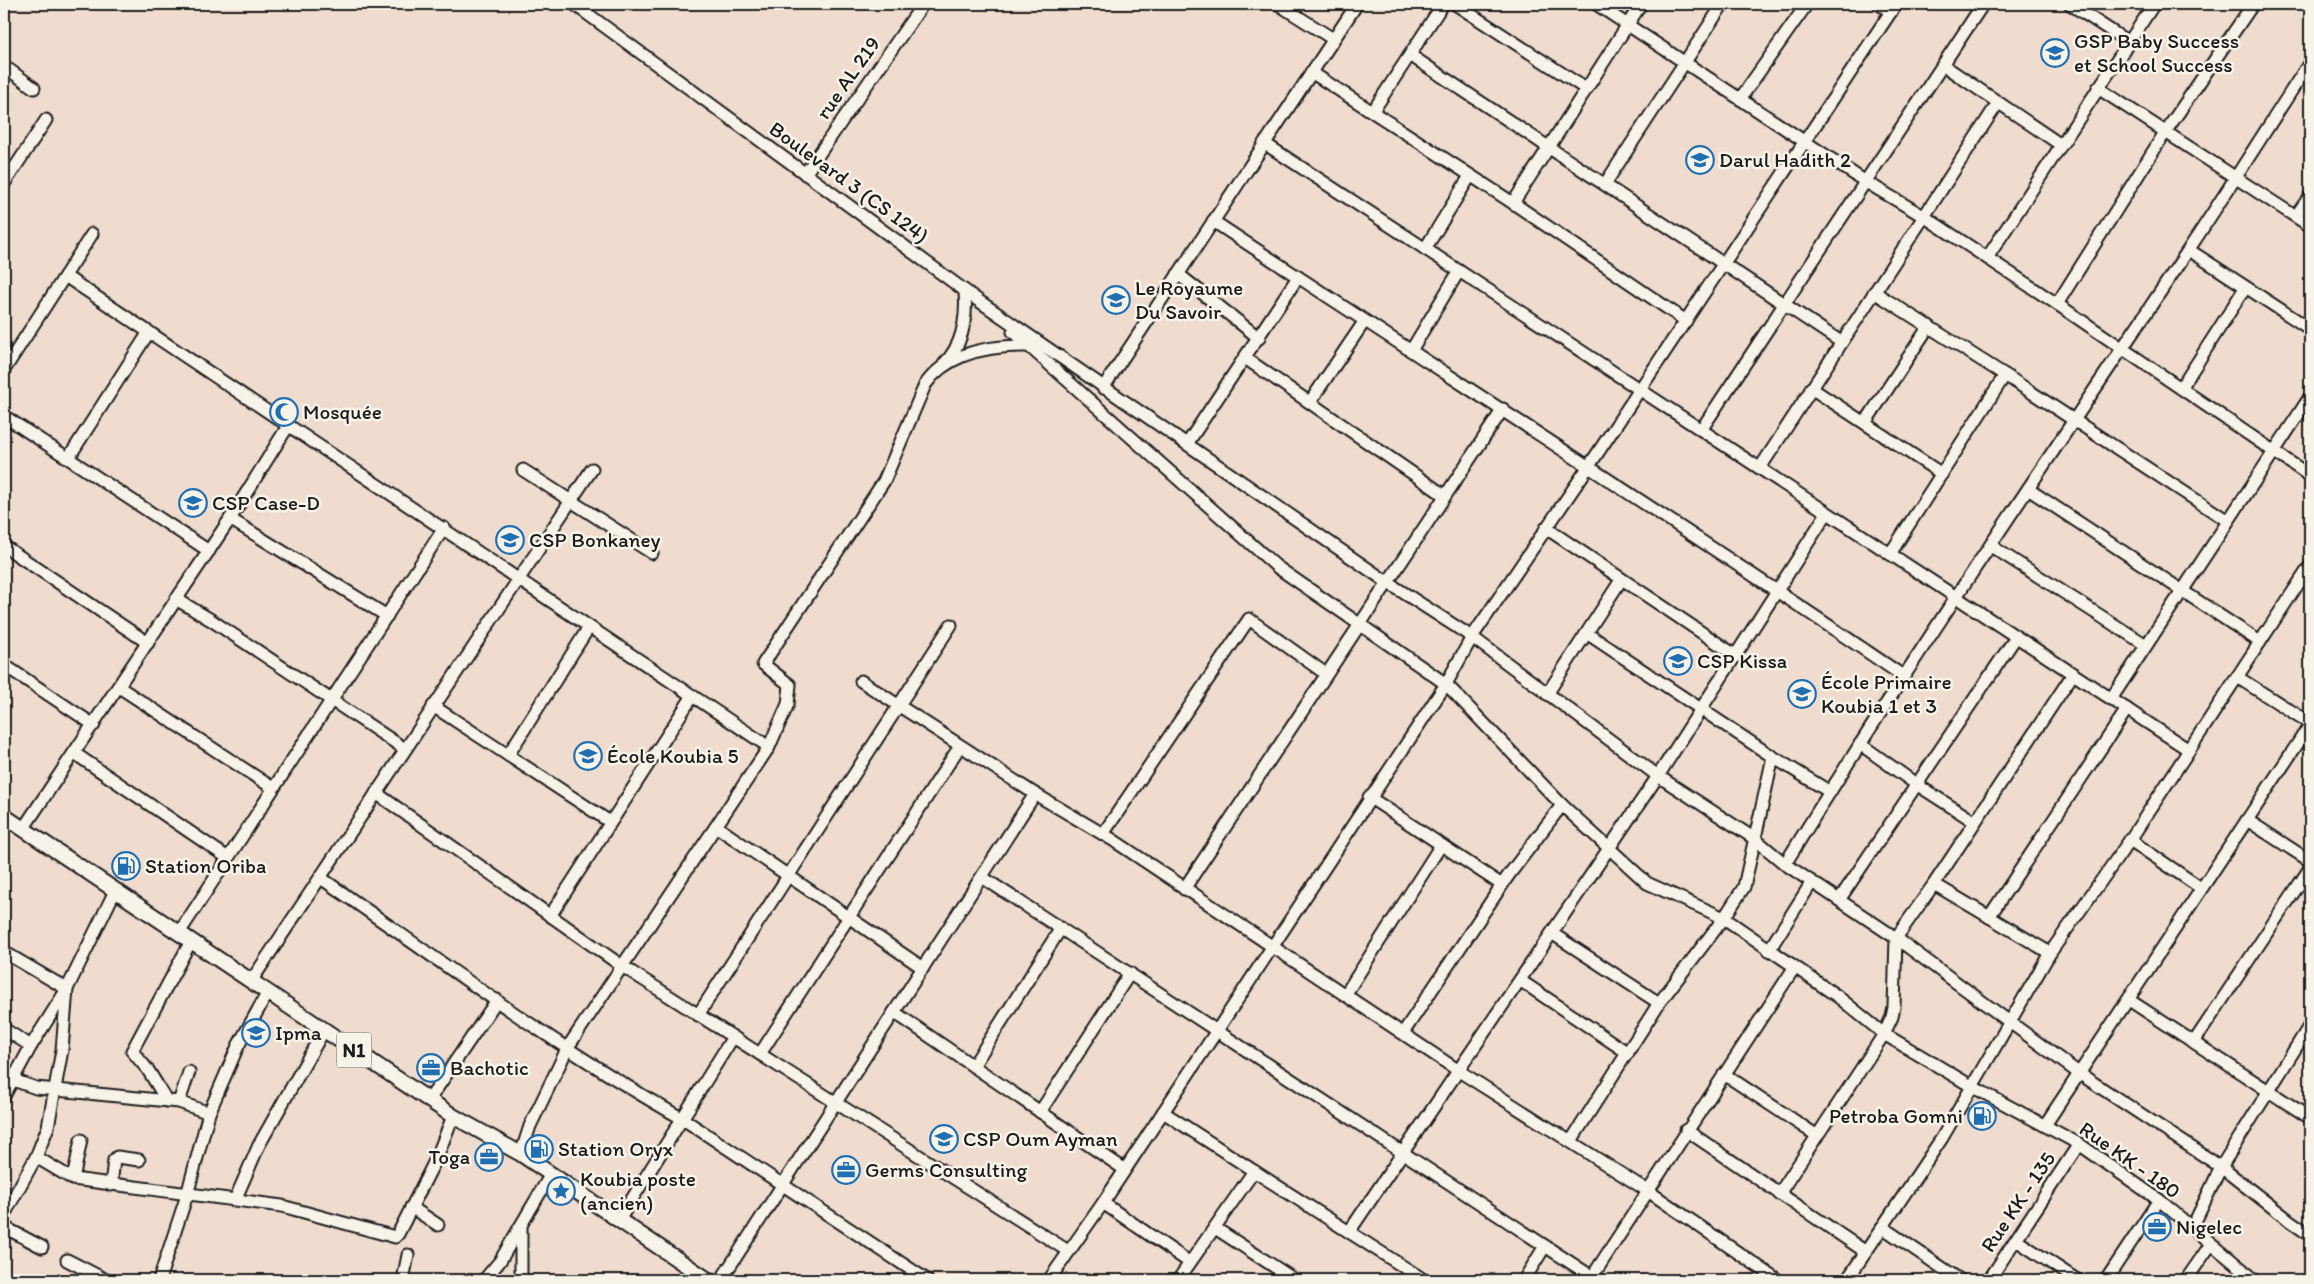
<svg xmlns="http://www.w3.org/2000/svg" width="2314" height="1284" viewBox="0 0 2314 1284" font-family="Itim,sans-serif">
	<rect width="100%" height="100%" fill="#efdcce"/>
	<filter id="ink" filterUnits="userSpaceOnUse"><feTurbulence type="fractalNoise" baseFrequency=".02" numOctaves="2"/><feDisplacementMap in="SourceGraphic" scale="10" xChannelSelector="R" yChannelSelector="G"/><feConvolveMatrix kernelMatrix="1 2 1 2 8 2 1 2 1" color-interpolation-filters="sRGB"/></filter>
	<g filter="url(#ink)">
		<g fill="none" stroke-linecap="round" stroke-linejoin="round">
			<defs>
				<g id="minor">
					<polyline points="574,4 979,301 1387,582 1472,637 1658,776 1755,839 1785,864 1896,938 2080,1074 2221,1167 2290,1221 2310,1235"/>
					<polyline points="1278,4 1333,39"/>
					<polyline points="1455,4 1586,89"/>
					<polyline points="1596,4 1866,182 1925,217 2057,304 2310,476"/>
					<polyline points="1879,4 1891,12"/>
					<polyline points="2070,4 2128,42"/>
					<polyline points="1410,55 1841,342"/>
					<polyline points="1943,65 2061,145"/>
					<polyline points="4,66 34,88"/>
					<polyline points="1311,72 1513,203 1686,321"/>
					<polyline points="2098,88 2310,226"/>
					<polyline points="1740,99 1807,4"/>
					<polyline points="1373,111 1443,4"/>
					<polyline points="1264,143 2189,750"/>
					<polyline points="805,174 923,4"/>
					<polyline points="4,184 46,120"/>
					<polyline points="1605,184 1723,4"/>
					<polyline points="1513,203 1641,4"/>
					<polyline points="2296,216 2310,196"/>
					<path d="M1213,221C1443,373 1676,521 1903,676"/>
					<polyline points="1425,249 1470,176"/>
					<polyline points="2189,250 2310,329"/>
					<polyline points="1987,258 2154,4"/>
					<polyline points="1178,274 1259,338"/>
					<polyline points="65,276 769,747"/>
					<polyline points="1874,292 2005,375 2228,521"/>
					<polyline points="2057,304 2166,131 2253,4"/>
					<polyline points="1013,332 1277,567 1446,684 1562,805 1647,883 1724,918 1837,996 1884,1034 1973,1087 2079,1144 2159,1200 2255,1280"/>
					<polyline points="1412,349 1459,271"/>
					<polyline points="1245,358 1444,495"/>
					<path d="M944,364C964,344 967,317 965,291"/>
					<polyline points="4,370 92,234"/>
					<polyline points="1103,388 1357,4"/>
					<polyline points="1811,388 1942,474"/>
					<polyline points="2181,388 2245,288"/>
					<polyline points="1310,402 1364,322"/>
					<polyline points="4,416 209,551"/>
					<polyline points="1865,423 1929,326"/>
					<polyline points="1701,430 1983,4"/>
					<polyline points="1187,444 1298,277"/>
					<polyline points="69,457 149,332"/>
					<polyline points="1760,468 1998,103"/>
					<polyline points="523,470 652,553"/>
					<polyline points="2028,489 2260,642"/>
					<polyline points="230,519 387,616"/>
					<polyline points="1546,528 1735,655"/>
					<polyline points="4,546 148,643"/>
					<polyline points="1991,546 2146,645"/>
					<polyline points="1890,554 2005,375"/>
					<polyline points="176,599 211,620 405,749"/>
					<polyline points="1588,634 1773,757 1830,792"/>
					<polyline points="4,665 94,725"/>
					<polyline points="2237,677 2310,723"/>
					<polyline points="861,681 1035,794 1113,840 1459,1071 1648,1191 1778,1280"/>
					<polyline points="119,687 273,788"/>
					<polyline points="1547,694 1621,580"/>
					<polyline points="2111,699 2310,397"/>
					<polyline points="433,706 610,822"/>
					<polyline points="1860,744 1916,784 1975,822"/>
					<polyline points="74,753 228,858"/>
					<polyline points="508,755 589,627"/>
					<polyline points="376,793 622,966 1068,1251"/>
					<polyline points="1369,797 1502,885"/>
					<polyline points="2247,820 2310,861"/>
					<polyline points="717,827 923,968"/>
					<polyline points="23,829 230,519 288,426"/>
					<polyline points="1103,834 1249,619 1326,674"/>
					<polyline points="2130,840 2201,888"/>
					<path d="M1785,864C1913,656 2051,455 2187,252C2229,189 2269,125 2310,62"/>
					<polyline points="982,877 1597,1280"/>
					<path d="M321,878C440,961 557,1048 683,1119L927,1280"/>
					<polyline points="1934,884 2050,953"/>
					<polyline points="1184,889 1503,409"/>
					<polyline points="1839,900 2016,637"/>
					<polyline points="550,916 692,697"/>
					<polyline points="1989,917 2127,709"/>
					<polyline points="179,933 444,528"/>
					<polyline points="1553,934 1659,1003"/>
					<polyline points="1769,950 1812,882"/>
					<polyline points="4,952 67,989 62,1050 48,1127 36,1157 4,1215"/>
					<polyline points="252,980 592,469"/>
					<polyline points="1521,981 1628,1053"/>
					<polyline points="1345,995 1441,845"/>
					<polyline points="2129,1000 2310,1118"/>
					<polyline points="894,1012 1124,1169"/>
					<polyline points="698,1015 951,625"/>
					<polyline points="4,1029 31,1046"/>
					<polyline points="1403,1033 1508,876 1562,805"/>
					<polyline points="2194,1042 2310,868"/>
					<polyline points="760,1054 960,746"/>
					<polyline points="973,1066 1061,928"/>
					<polyline points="1724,1074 1816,1135"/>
					<polyline points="13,1080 36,1088 179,1102 209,1113"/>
					<polyline points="4,1096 31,1046 67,989 115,891"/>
					<polyline points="429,1100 497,1000"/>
					<polyline points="167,1101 148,1070 132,1051 191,941"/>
					<polyline points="179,1102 189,1072"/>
					<polyline points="1040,1112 1130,973"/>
					<polyline points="1163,1112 1254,1171 1178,1280"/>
					<polyline points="2045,1125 2310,725"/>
					<polyline points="1686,1130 1866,1252"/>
					<polyline points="1571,1141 1659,1003 1724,918 1744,887 1773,757"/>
					<path d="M521,1154L530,1126L568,1047L769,747L788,704L790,685L763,664L884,481L925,385C948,351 993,345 1031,346"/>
					<polyline points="36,1157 73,1179 282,1206 395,1237 398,1234 437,1157 453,1116"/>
					<polyline points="1254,1171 1424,1280"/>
					<polyline points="73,1179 81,1140"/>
					<polyline points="111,1185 114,1160 117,1157 139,1160"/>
					<polyline points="1779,1194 1884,1034 1892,1017 1894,1007 1896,938 1934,884 2073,674"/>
					<polyline points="235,1200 259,1145 324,1030"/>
					<polyline points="1103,1203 1189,1262"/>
					<polyline points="411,1207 438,1225"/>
					<polyline points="619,1220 733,1037"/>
					<polyline points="4,1227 42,1247"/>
					<polyline points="1882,1227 1960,1280"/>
					<polyline points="1215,1228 1295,1280"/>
					<polyline points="2192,1228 2221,1167 2310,1025"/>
					<polyline points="1349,1232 1658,776 1827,513"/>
					<polyline points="2016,1240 2077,1280"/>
					<polyline points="67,1260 106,1280"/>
					<polyline points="159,1280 187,1195 209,1113 238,1046 268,992"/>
					<polyline points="403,1280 408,1255"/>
					<polyline points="484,1280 500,1261 551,1174"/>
					<polyline points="521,1280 521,1227"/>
					<polyline points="721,1280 1035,794"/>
					<polyline points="1049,1280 1103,1203 1446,684 1472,637 1589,466 1896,4"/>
					<polyline points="1524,1280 1545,1246"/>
					<polyline points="1590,1280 1794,968"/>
					<polyline points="1847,1280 1942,1138 2050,953 2130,840 2310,566"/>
					<polyline points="1989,1280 2079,1144"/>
					<polyline points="2106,1280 2159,1200"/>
					<polyline points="2186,1280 2211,1244"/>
				</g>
				<polyline id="major" points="4,816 453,1116 521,1154 708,1280"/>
			</defs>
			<use href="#minor" stroke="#1c1c1c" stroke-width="15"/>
			<use href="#major" stroke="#1c1c1c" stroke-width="18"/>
			<use href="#minor" stroke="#f7f3e8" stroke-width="11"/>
			<use href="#major" stroke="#f7f3e8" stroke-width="14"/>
		</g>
	</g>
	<defs>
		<symbol id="school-ring" viewBox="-11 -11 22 22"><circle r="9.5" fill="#f7f3e8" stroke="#1f6fb2" stroke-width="1.5"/><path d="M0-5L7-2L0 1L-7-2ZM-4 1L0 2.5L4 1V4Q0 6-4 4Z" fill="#1f6fb2"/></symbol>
		<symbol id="mosque-ring" viewBox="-11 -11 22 22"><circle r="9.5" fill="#f7f3e8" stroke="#1f6fb2" stroke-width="1.5"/><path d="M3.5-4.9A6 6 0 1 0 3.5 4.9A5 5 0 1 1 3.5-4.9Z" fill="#1f6fb2"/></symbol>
		<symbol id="fuel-ring" viewBox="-11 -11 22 22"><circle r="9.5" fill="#f7f3e8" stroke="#1f6fb2" stroke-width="1.5"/><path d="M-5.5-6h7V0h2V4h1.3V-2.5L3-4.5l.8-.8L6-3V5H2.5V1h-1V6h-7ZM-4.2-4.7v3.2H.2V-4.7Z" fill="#1f6fb2"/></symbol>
		<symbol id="university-ring" viewBox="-11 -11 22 22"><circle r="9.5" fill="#f7f3e8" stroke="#1f6fb2" stroke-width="1.5"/><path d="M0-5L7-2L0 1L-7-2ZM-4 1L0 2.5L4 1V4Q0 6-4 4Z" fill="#1f6fb2"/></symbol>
		<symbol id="office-ring" viewBox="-11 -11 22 22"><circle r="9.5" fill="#f7f3e8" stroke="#1f6fb2" stroke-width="1.5"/><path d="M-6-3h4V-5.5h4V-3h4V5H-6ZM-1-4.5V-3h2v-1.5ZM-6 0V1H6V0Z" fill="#1f6fb2"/></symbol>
		<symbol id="sight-ring" viewBox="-11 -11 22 22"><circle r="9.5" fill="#f7f3e8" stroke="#1f6fb2" stroke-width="1.5"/><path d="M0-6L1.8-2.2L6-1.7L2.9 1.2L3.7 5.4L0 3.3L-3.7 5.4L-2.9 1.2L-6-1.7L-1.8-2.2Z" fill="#1f6fb2"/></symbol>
	</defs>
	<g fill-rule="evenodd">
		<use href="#school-ring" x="2039" y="37" width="32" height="32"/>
		<use href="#school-ring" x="1684" y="144" width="32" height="32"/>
		<use href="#school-ring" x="1100" y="284" width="32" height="32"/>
		<use href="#mosque-ring" x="268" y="396" width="32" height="32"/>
		<use href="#school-ring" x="177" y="487" width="32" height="32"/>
		<use href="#school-ring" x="494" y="524" width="32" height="32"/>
		<use href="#school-ring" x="1662" y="645" width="32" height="32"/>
		<use href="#school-ring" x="1786" y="678" width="32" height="32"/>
		<use href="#school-ring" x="572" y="740" width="32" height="32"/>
		<use href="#fuel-ring" x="110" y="850" width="32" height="32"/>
		<use href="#university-ring" x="240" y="1017" width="32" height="32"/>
		<use href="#office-ring" x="415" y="1052" width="32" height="32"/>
		<use href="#fuel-ring" x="1966" y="1100" width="32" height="32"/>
		<use href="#school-ring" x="928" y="1123" width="32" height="32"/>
		<use href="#fuel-ring" x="523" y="1133" width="32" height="32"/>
		<use href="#office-ring" x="473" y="1141" width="32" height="32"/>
		<use href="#office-ring" x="830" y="1154" width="32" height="32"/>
		<use href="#sight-ring" x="545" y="1175" width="32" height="32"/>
		<use href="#office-ring" x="2141" y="1211" width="32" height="32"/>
	</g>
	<g text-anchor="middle" stroke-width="5" stroke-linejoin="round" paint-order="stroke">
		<rect fill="#f7f3e8" stroke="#5e5c59" stroke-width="1" x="336.5" y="1032.5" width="35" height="35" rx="4"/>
		<g font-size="20" font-weight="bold" fill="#1c1c1c">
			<text x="354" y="1057">N1</text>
		</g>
		<g font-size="21" fill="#1c1c1c" stroke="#f7f3e8" text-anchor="start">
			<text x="2074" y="48">GSP Baby Success<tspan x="2074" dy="24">et School Success</tspan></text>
			<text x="1719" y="167">Darul Hadith 2</text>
			<text x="1135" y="295">Le Royaume<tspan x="1135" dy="24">Du Savoir</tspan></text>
			<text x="303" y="419">Mosquée</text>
			<text x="212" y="510">CSP Case-D</text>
			<text x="529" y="547">CSP Bonkaney</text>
			<text x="1697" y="668">CSP Kissa</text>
			<text x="1821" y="689">École Primaire<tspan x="1821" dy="24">Koubia 1 et 3</tspan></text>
			<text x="607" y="763">École Koubia 5</text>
			<text x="145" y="873">Station Oriba</text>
			<text x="275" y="1040">Ipma</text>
			<text x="450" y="1075">Bachotic</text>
			<text x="1963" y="1123" text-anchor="end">Petroba Gomni</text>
			<text x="963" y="1146">CSP Oum Ayman</text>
			<text x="558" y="1156">Station Oryx</text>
			<text x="470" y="1164" text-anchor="end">Toga</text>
			<text x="865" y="1177">Germs Consulting</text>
			<text x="580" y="1186">Koubia poste<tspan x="580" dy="24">(ancien)</tspan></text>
			<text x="2176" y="1234">Nigelec</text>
		</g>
		<g font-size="21" fill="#1c1c1c" stroke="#f7f3e8">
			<text transform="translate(848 78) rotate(-55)" y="7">rue AL 219</text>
			<text transform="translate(849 182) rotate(36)" y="7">Boulevard 3 (CS 124)</text>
			<text transform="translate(2130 1160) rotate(35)" y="7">Rue KK - 180</text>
			<text transform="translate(2018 1202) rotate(-56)" y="7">Rue KK - 135</text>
		</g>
	</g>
	<rect width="2314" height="1284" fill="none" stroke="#f7f3e8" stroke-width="20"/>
	<rect x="10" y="10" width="2294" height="1264" fill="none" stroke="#1c1c1c" stroke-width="2" filter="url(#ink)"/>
</svg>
